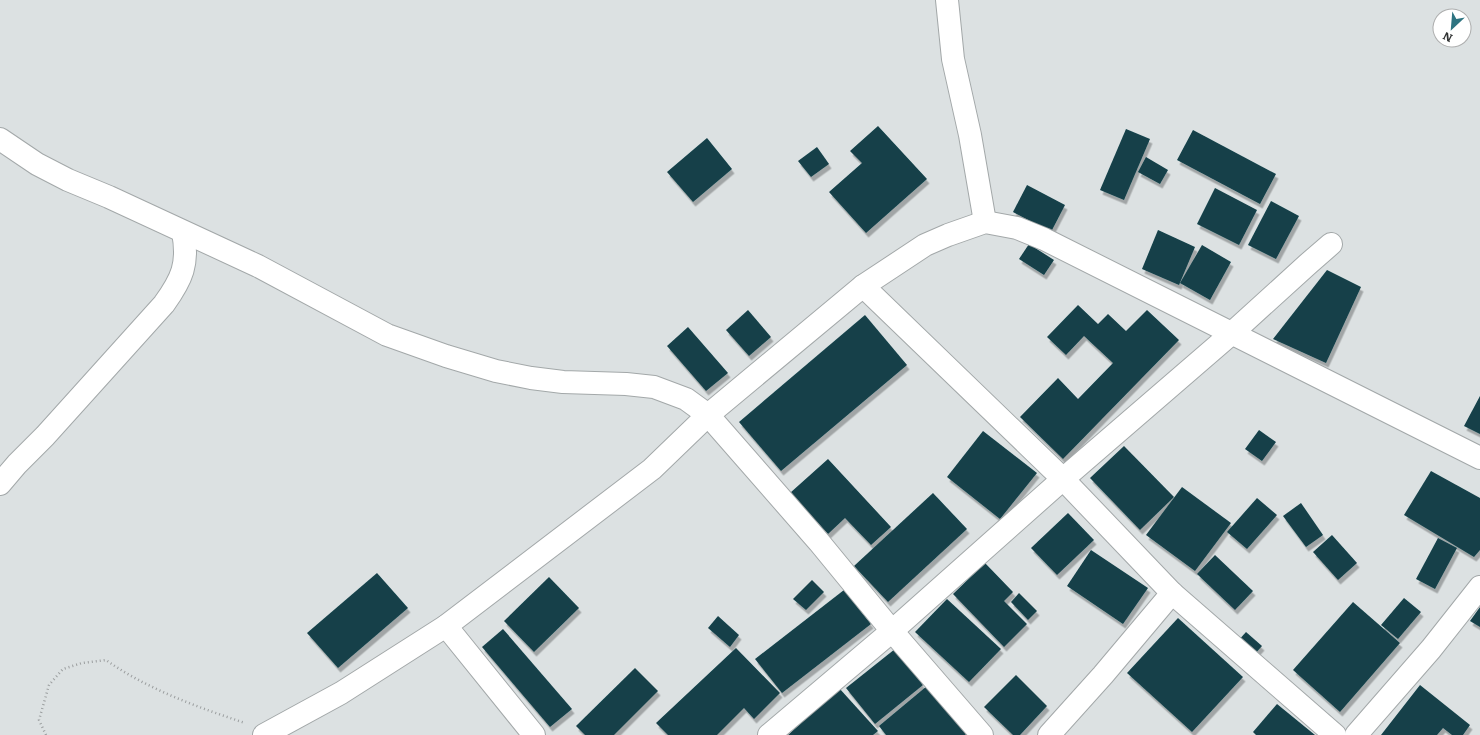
<svg xmlns="http://www.w3.org/2000/svg" width="1480" height="735" viewBox="0 0 1480 735" font-family="Literata,serif">
	<defs>
		<filter id="shadow"><feDropShadow dx="2.5" dy="4.5" stdDeviation="0" flood-color="#0004"/></filter>
	</defs>
	<rect width="100%" height="100%" fill="#dce1e2"/>
	<g fill="#134149" filter="url(#shadow)">
		<polygon points="878,126 927,179 866,233 829,192 862,163 850,151"/>
		<polygon points="1126,129 1150,139 1124,200 1100,190"/>
		<polygon points="1193,130 1276,174 1260,204 1177,160"/>
		<polygon points="707,138 732,169 693,202 667,172"/>
		<polygon points="817,147 829,164 811,177 798,161"/>
		<polygon points="1146,157 1168,170 1160,184 1138,172"/>
		<polygon points="1027,185 1065,205 1051,232 1013,212"/>
		<polygon points="1215,188 1257,210 1239,245 1197,224"/>
		<polygon points="1271,201 1299,216 1276,259 1248,245"/>
		<polygon points="1158,230 1195,247 1179,285 1142,269"/>
		<polygon points="1029,244 1054,260 1044,275 1019,259"/>
		<polygon points="1202,245 1231,262 1210,300 1180,283"/>
		<polygon points="1327,270 1361,287 1326,363 1273,339"/>
		<polygon points="1078,305 1098,324 1108,314 1126,331 1147,310 1179,340 1063,459 1020,417 1058,378 1078,399 1113,363 1084,336 1066,355 1047,337"/>
		<polygon points="748,310 771,337 749,356 726,330"/>
		<polygon points="865,315 907,365 781,471 739,422"/>
		<polygon points="688,327 728,373 706,391 667,346"/>
		<polygon points="1480,396 1480,434 1464,426"/>
		<polygon points="1259,430 1276,442 1262,461 1245,449"/>
		<polygon points="983,431 1037,473 1000,519 947,477"/>
		<polygon points="1124,446 1174,497 1140,530 1090,478"/>
		<polygon points="828,459 891,527 871,545 845,518 828,534 790,493"/>
		<polygon points="1431,471 1480,498 1480,550 1474,557 1404,515"/>
		<polygon points="1182,487 1231,523 1195,571 1146,535"/>
		<polygon points="933,493 967,529 888,602 854,566"/>
		<polygon points="1257,498 1277,515 1247,549 1227,532"/>
		<polygon points="1301,503 1323,535 1306,547 1283,516"/>
		<polygon points="1068,513 1094,540 1057,575 1031,548"/>
		<polygon points="1332,535 1357,563 1338,580 1313,552"/>
		<polygon points="1438,538 1457,548 1435,589 1416,579"/>
		<polygon points="1091,550 1148,588 1123,624 1067,586"/>
		<polygon points="1215,555 1253,591 1235,610 1197,574"/>
		<polygon points="985,563 1013,592 1004,601 1027,624 1004,647 953,594"/>
		<polygon points="377,573 408,608 338,668 307,633"/>
		<polygon points="549,577 579,608 534,652 504,621"/>
		<polygon points="812,580 824,592 806,610 793,599"/>
		<polygon points="844,590 871,624 782,693 755,659"/>
		<polygon points="1019,593 1037,611 1028,620 1011,602"/>
		<polygon points="1404,598 1421,612 1398,639 1381,625"/>
		<polygon points="947,599 1001,649 969,682 915,632"/>
		<polygon points="1353,602 1400,643 1340,712 1293,670"/>
		<polygon points="1480,607 1480,627 1470,621"/>
		<polygon points="718,616 739,635 730,647 708,628"/>
		<polygon points="1178,618 1243,677 1192,732 1127,673"/>
		<polygon points="503,629 572,709 550,727 482,647"/>
		<polygon points="1246,632 1262,646 1254,655 1238,641"/>
		<polygon points="736,648 780,693 754,719 744,708 717,735 668,735 656,723"/>
		<polygon points="895,649 923,685 875,724 846,688"/>
		<polygon points="635,668 658,691 614,735 585,735 576,726"/>
		<polygon points="1016,675 1047,706 1020,735 1013,735 984,707"/>
		<polygon points="933,681 973,728 965,735 886,735 879,726"/>
		<polygon points="1420,685 1470,725 1463,735 1452,735 1443,728 1437,735 1381,735"/>
		<polygon points="839,688 878,731 873,735 788,735"/>
		<polygon points="1277,704 1315,735 1256,735 1253,732"/>
	</g>
	<g fill="none" stroke-linecap="round" stroke-linejoin="round">
		<defs>
			<g id="minor">
				<polyline points="947,0 953,59 970,135 985,222"/>
				<polyline points="0,139 37,164 68,180 109,197 258,266 387,335 446,356 496,371 531,378 563,382 626,384 654,387 686,399 708,415 819,542 892,631 982,735"/>
				<polyline points="863,286 1063,479 1172,593 1335,735"/>
				<path d="M0,484L17,464L45,436L164,304C182,279 189,264 183,232"/>
				<polyline points="446,626 534,735"/>
				<polyline points="264,735 341,693 446,626 652,469 708,415 863,286 925,245 948,235 985,222 1017,228 1044,239 1480,458"/>
				<polyline points="769,735 892,631 1063,479 1231,334 1308,264 1331,244"/>
				<polyline points="1049,735 1103,675 1172,593"/>
				<polyline points="1356,735 1431,649 1480,587"/>
			</g>
		</defs>
		<use href="#minor" stroke="#a3a8a9" stroke-width="24"/>
		<path stroke="#9b9e9f" stroke-width="2.5" stroke-dasharray="1 3" stroke-linecap="butt" d="M46,735L39,720L49,685L63,669L82,663L106,660C147,689 197,707 245,723"/>
		<use href="#minor" stroke="#fff" stroke-width="22"/>
	</g>
	<g transform="translate(1452 28) rotate(206)"><circle r="19" fill="#ffffff" stroke="#adaeae"/>
	<path d="M0-3L7 15L0 10L-7 15Z" fill="#2e7481"/>
	<text y="-6" font-size="11" font-weight="bold" text-anchor="middle" fill="#323434">N</text>
	</g>
</svg>
